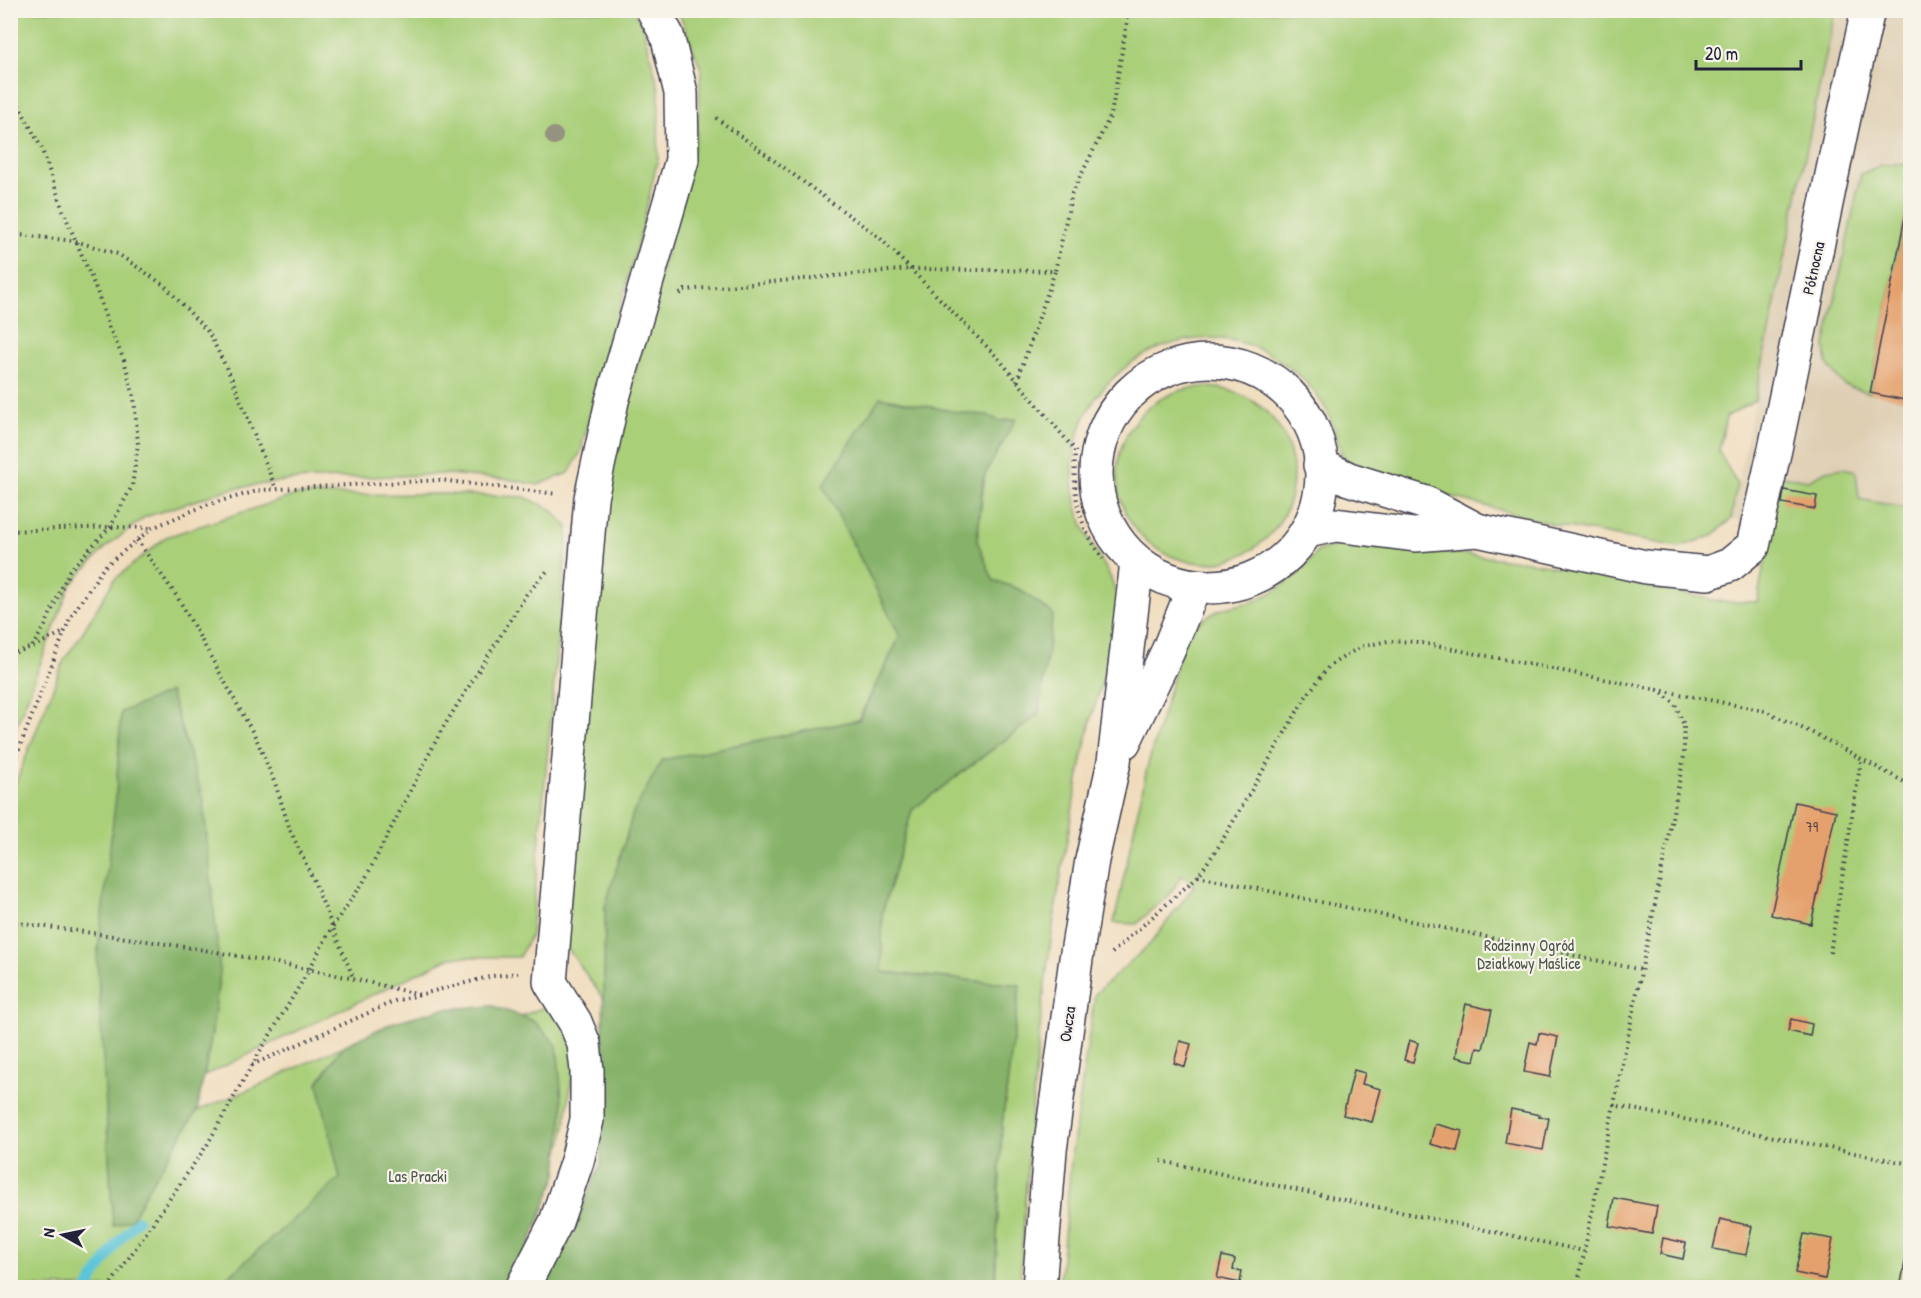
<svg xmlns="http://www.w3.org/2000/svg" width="1921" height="1298" viewBox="0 0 1921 1298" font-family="'Patrick Hand',sans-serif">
	<rect width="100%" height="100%" fill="#f7f3e8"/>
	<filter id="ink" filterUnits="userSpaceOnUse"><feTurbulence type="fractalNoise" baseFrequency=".0167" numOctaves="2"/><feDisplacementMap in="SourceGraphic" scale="12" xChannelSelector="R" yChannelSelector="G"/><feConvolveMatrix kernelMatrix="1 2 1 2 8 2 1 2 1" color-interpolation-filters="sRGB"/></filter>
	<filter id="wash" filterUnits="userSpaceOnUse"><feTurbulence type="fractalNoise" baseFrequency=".008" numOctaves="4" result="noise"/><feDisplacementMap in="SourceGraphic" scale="24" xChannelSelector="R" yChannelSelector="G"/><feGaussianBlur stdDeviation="1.35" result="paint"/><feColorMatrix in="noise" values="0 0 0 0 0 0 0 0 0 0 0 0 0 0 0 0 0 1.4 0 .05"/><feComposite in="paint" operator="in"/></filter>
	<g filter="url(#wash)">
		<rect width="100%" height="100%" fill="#f0dcbc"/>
		<polygon fill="#deceb2" points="1750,11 1910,11 1910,558 1731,519 1808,138"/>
		<g fill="#a9cf79" stroke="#66785a" stroke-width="1.5">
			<polygon points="10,11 633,11 642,24 659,89 658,158 642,228 580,453 569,473 538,485 514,480 446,474 291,480 230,489 145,517 105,548 70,586 11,740"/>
			<path d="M676,11H1835L1755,400L1726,417L1719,451L1737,484L1731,519L1712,536L1679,547L1556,525L1382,478C1368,472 1346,464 1340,449C1335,437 1334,424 1328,413C1301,364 1246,330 1189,340C1133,349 1085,392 1075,448C1070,475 1074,505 1085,530C1100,564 1120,578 1118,619C1117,629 1113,640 1110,650C1105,671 1099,692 1093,712C1081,757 1073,806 1065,851C1039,996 1028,1141 1020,1287H995L1002,1125L1020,985L881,972L882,913L912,810L1038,715L1019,589L993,580L977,541L985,474L1015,420L999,421L987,415L968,414L823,485L900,636L858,720L662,761L605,907V1001L566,946L604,491L697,133L701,69L680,15Z"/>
			<polygon points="1902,164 1910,168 1910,192 1870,393 1844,385 1827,364 1825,346 1861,174 1881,165"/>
			<circle cx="1205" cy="475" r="88"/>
			<polygon points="1843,468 1856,471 1859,499 1910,509 1910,1287 1059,1288 1072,1152 1095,994 1151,943 1194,886 1182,875 1169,896 1150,911 1137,924 1114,923 1147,768 1183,643 1194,627 1208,616 1224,608 1252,602 1277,590 1300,572 1318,551 1345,541 1358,541 1537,563 1723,602 1757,602 1781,476 1809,480 1826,471"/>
			<polygon points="444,494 525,497 551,509 568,527 531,935 519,957 451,957 204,1076 212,1033 170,692 121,713 116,796 107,1093 113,1225 132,1218 148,1188 197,1111 255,1087 343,1046 318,1082 321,1095 547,1006 577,1042 563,1141 486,1287 232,1273 215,1287 11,1287 10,797 64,660 81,635 114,580 166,537 296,495"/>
		</g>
		<g fill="#86b269" stroke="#546a52" stroke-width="1.5">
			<polygon points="880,397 968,414 987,415 999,421 1016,419 983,478 977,541 993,580 1019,589 1053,614 1038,715 912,810 882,913 882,972 1020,985 1002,1125 995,1287 546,1288 601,1164 605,907 633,813 662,760 859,720 900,636 823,485"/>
			<polygon points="170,692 203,799 220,972 212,1033 197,1111 148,1188 132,1219 113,1226 97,957 116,796 121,712"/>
			<polygon points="493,1006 534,1021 557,1045 563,1110 557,1175 512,1287 215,1288 340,1178 318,1083 343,1046 394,1022 442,1009"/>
		</g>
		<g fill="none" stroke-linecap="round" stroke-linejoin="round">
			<polyline stroke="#5bc4d7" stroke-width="10" points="88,1288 117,1243 138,1220"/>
		</g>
		<g id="blocks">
			<g fill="#e5a16d">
				<polygon points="1909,197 1910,197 1910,401 1870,393"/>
				<polygon points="1784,490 1817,496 1815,509 1782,503"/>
				<polygon points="1795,802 1836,811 1811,924 1771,915"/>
				<polygon points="1466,1004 1492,1010 1483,1049 1477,1048 1474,1061 1456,1057 1458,1043 1457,1043"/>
				<polygon points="1791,1019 1812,1024 1810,1036 1788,1031"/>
				<polygon points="1539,1033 1558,1037 1550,1077 1524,1072 1530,1042 1537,1044"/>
				<polygon points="1409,1040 1418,1043 1413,1062 1404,1060"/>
				<polygon points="1180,1041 1191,1044 1185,1067 1174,1063"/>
				<polygon points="1354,1070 1365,1073 1362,1084 1381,1089 1372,1122 1343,1115"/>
				<polygon points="1511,1109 1540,1115 1539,1117 1549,1118 1543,1150 1505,1143"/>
				<polygon points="1435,1124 1462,1131 1457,1151 1430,1144"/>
				<polygon points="1614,1198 1657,1206 1652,1234 1609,1226"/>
				<polygon points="1720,1219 1752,1226 1746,1255 1713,1249"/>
				<polygon points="1804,1234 1833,1239 1825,1279 1795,1273"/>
				<polygon points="1663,1238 1686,1243 1683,1259 1660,1254"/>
				<polygon points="1222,1256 1235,1259 1233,1270 1242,1271 1240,1283 1217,1278"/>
				<polygon points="1906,1257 1910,1258 1910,1288 1900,1288"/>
			</g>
		</g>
	</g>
	<g filter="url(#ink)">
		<use href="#blocks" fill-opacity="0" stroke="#413e4e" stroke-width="1.5"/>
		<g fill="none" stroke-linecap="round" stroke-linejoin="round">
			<defs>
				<g id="minor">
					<circle cx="1209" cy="474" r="113"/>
					<polyline points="1320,465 1349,479 1426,503 1477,530 1646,567 1708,573 1730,565 1753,546 1775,449 1843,122 1868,10"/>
					<polyline points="1307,531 1335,525 1415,535 1477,530"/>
					<polyline points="1124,742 1168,651 1194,587"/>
					<polyline points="522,1288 556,1222 577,1161 587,1120 587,1070 584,1044 575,1022 550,982 591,498 612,401 682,160 681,93 667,35 653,10"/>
					<polyline points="1039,1288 1050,1150 1076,959 1092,860 1114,762 1137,562"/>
				</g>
			</defs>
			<use href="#minor" stroke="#413e4e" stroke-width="36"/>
			<g stroke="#413e4e" stroke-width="4" stroke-dasharray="1.5 4.5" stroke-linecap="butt">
				<polyline points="10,89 41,147 64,213 97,291 109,327 124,360 134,397 138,444 132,486 110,527 69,571 45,626 32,647"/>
				<path d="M716,118L880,238L998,358L1075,450C1074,478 1074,504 1086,530C1090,540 1097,549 1103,559"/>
				<polyline points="10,234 75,241 118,254 164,285 209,333 233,381 276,489"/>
				<polyline points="680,294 685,290 910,269 1055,271 1072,193 1111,115 1129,10"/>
				<polyline points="1017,381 1055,271"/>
				<polyline points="10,531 110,527 152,528"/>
				<polyline points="137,540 178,598 256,738 276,786 290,830 313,879 353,977"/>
				<polyline points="10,654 32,647 64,632"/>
				<polyline points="10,772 70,618 104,567 152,528 206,505 261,490 440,480 557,494"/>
				<polyline points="1198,876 1642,970"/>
				<path d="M10,922C148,940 286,960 420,995"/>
				<polyline points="1112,953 1198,876 1219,846 1305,698 1329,666 1360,647 1388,641 1417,642 1765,711 1817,735 1910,785"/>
				<polyline points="1830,953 1861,760"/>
				<polyline points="252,1065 395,1001 493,976 518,973"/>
				<polyline points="1613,1105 1910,1164"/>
				<polyline points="1161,1161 1584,1251"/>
				<polyline points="108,1288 207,1145 252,1065 309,970 332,927 363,883 441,731 526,595 549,569"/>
				<path d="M1577,1288C1612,1110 1650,934 1684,756V725L1675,704L1658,690"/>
			</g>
			<use href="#minor" stroke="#fff" stroke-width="33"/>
		</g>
		<circle fill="#959280" cx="554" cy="136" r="9"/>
	</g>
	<g text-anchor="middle" stroke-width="4.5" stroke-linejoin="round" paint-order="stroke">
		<g font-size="14" fill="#534248">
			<text x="1812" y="832">79</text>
		</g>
		<g font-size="16" fill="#22223b" stroke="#f7f3e8">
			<text transform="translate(1813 268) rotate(-78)" y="6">Północna</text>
			<text transform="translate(1067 1024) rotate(-82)" y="6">Owcza</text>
		</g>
		<g font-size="16" fill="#4a564e" stroke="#f7f3e8">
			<text x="1529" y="951">Rodzinny Ogród<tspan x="1529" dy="18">Działkowy Maślice</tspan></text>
			<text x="418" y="1182">Las Pracki</text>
		</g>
	</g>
	<rect width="1921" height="1298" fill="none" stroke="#f7f3e8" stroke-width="36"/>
	<g transform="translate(63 1235) rotate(279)" stroke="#f7f3e8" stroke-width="4.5" paint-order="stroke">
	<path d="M0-4.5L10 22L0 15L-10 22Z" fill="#22223b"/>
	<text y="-9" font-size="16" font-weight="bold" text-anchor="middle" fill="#22223b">N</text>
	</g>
	<path d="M1696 60v9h105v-9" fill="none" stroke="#22223b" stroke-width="3"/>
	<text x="1705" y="60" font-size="18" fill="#22223b" stroke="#f7f3e8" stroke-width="4.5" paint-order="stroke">20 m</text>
</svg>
